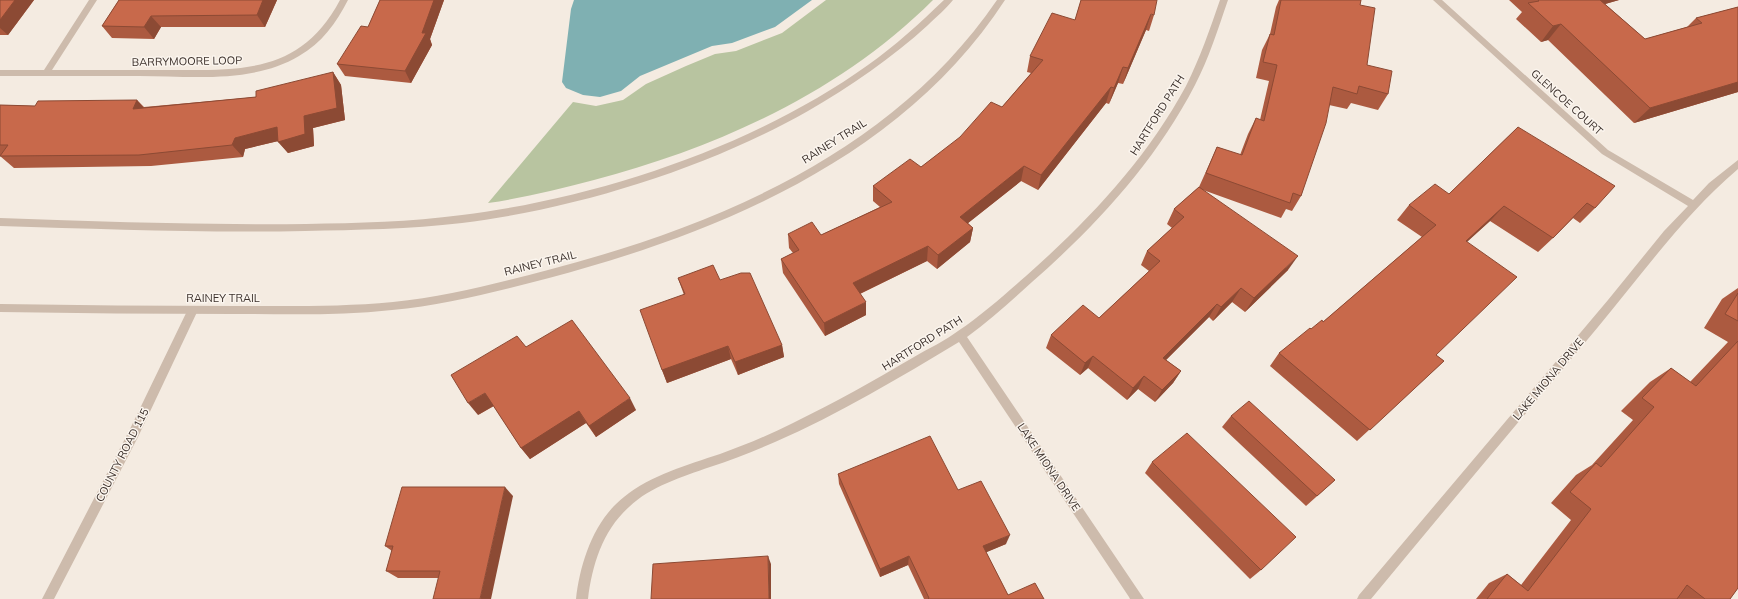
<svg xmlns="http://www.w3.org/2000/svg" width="1738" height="599" viewBox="0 0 1738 599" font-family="Mulish,sans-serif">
	<rect width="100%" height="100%" fill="#f4ebe1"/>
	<path fill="#b8c4a0" d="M826,0H933C841,92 719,147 594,180C559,189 524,198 488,203L573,102L596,106L623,100L646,84L686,66L715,54L736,51L782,33Z"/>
	<polygon fill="#7fb0b2" points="574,0 812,0 775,27 732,43 712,46 640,76 621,91 600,97 583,95 566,88 562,82 571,9"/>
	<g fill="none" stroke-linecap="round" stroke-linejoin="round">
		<g fill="#cdbbac" fill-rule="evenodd">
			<path d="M89,0H97L52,70C90,70 128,70 165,70C240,70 300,75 340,0H348C336,23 322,43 299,56C252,84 191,76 139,76C93,76 46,76 0,76V70H44Z"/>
			<path d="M1220,0H1228C1218,29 1209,58 1195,85C1155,162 1097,225 1032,282C1011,301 990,320 967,337L1144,599H1130L1129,597L959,342C899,378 839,414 775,442C754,451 732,460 710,467C682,477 651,486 629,507C603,530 592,565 588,599H576C580,563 594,520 624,497C651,475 687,465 720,454C745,445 769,435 793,423C834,403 875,380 914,357C929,348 945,341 958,331C982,315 1004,295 1026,276C1089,220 1146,160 1186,86C1200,58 1210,29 1220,0Z"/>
			<path d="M1433,0H1442L1608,150L1693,200L1709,183L1738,160V169C1684,215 1643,273 1598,327C1522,418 1446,508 1371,599H1357L1359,595L1608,300L1664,231L1688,206L1602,154Z"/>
			<polygon points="193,306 197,307 198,310 138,437 54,599 42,599 130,429 189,307"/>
		</g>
		<g fill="#cdbbac" fill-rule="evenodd">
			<path d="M944,0H953C946,9 936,17 928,25C892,58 851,86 808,111C708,168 577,209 462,223C410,229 357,230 305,231C203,233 102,229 0,226V218C102,222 204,225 306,224C358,223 410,222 462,215C599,198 755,146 868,65C895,46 920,23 944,0Z"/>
			<path d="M997,0H1005C904,156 722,232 549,278C498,291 445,305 392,310C339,316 285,314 232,314C155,314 77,313 0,312V304C78,305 157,306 235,306C288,306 341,307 393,302C446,297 498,283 548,270C720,225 894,151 997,0Z"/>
		</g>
	</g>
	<g fill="#ac5a40">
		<polygon points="0,0 34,0 8,35 0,35"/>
		<polygon points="119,0 277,0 265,27 161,27 154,39 112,38 102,26"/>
		<polygon points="380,0 444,0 430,39 432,45 411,83 345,76 337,64 368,27"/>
		<polygon points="1081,0 1154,15 1149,31 1146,30 1123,84 1118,83 1109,104 1106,103 1038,190 1021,181 968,223 973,228 970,242 937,269 927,261 860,294 866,315 825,336 783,273 781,259 793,253 789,248 788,234 821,235 880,207 873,201 873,186 921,167 1002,107 1031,73 1027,72 1030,56 1075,20"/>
		<polygon points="1279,0 1361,0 1360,5 1367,65 1388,94 1378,110 1351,103 1347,109 1329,105 1301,196 1292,211 1286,209 1281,218 1203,190 1288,270 1245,312 1232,302 1213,321 1209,317 1166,360 1181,371 1173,383 1155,402 1138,389 1127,400 1088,368 1080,375 1046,348 1051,335 1099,318 1149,271 1141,265 1147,251 1172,228 1167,224 1174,209 1199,187 1217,147 1240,155 1248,134 1256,118 1260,120 1269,81 1256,78 1262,50 1270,34 1276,7"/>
		<polygon points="1509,0 1619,0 1605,4 1645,39 1687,27 1696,18 1738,7 1738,92 1634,123 1548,40 1541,42 1516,19 1522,12"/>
		<polygon points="333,72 341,85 345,120 313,128 314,146 288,153 278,141 245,149 243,157 151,166 14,168 0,156 0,105 35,106 137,100 144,107 256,97"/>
		<polygon points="1518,127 1595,208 1580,223 1573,218 1553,238 1538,252 1490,221 1467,242 1436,355 1444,361 1357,441 1270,366 1279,353 1311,329 1323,322 1422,237 1397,220 1409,205 1449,194"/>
		<polygon points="678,278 720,280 782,345 784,357 738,375 731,359 667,383 662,370 684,295"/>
		<polygon points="1738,288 1738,588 1730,599 1476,599 1489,583 1507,574 1521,585 1571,520 1551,503 1576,475 1592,465 1633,420 1621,411 1650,382 1671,368 1690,382 1728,342 1704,328 1722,299"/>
		<polygon points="526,347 636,410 596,437 586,423 530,459 521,448 494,406 478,415"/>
		<polygon points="1231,416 1335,480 1306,506 1222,427"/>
		<polygon points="1152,462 1261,570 1250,579 1145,473"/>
		<polygon points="838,474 958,490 1006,544 986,552 1008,595 1044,599 924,599 908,565 880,577 839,484"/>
		<polygon points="513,496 438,578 398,578 386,571 392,551 385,546"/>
	</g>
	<g fill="#8c4a34">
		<polygon points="15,0 34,0 8,35 0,28 0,20"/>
		<polygon points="263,0 277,0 265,27 257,15"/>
		<polygon points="434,0 444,0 430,39 432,45 411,83 405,71 422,33"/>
		<polygon points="1590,0 1619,0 1581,11"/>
		<polygon points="1151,14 1146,30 1123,84 1128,68"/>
		<polygon points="151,16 161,27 154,39 144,27"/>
		<polygon points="1561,24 1548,40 1541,42 1553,26"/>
		<polygon points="1123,67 1118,83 1109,104 1114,88"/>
		<polygon points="333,72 341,85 345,120 313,128 314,146 288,153 278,142"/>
		<polygon points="1738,82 1738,92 1634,123 1650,108"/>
		<polygon points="1111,87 1106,103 1038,190 1041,175"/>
		<polygon points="137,100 148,113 133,109"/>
		<polygon points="277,127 287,139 245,149 243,157 232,145 235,138"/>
		<polygon points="1024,166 1021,181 958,231 960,217"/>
		<polygon points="1504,206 1490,221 1452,255 1466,241"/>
		<polygon points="973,228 970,242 937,269 938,255"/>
		<polygon points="928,246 927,261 853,297 853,283"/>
		<polygon points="1298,256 1288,270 1245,312 1254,298"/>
		<polygon points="1241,288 1232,302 1213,321 1221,307"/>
		<polygon points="866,302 866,315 825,336 824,323"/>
		<polygon points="1217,304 1209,317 1156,370 1163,358"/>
		<polygon points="782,345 784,357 738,375 735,362"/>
		<polygon points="728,346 731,359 667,383 662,370"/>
		<polygon points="1093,356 1088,368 1080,375 1085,363"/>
		<polygon points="1181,371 1173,383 1155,402 1162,390"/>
		<polygon points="1144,376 1138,389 1127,400 1133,388"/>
		<polygon points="485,393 495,405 478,415 468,403"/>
		<polygon points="630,398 636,410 596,437 589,426"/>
		<polygon points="579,411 586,423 530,459 521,448"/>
		<polygon points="505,487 513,496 491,599 480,599"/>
		<polygon points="1010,535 1006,544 980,555 983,546"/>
		<polygon points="768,556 771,564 771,599 769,599"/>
		<polygon points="909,556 908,565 880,577 880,569"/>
	</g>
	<g fill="#c8694b" stroke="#8c4a34">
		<polygon points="0,0 15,0 0,20"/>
		<polygon points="119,0 263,0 257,15 151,16 144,27 102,26"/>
		<polygon points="380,0 434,0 422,33 426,33 405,71 337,64 361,26 368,27"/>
		<polygon points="1081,0 1157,0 1154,15 1151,14 1128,68 1123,67 1114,88 1111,87 1041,175 1024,166 960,217 973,228 938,255 928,246 853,283 866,302 824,323 781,259 799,250 788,234 812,222 821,235 892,202 873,186 910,159 921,167 960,137 991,102 1002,107 1043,60 1030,56 1052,13 1075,20"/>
		<polygon points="1281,0 1361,0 1360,5 1375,8 1367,65 1392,71 1388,94 1359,86 1357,94 1333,87 1326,123 1301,196 1293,193 1290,203 1206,173 1217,147 1242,155 1256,118 1264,121 1277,65 1263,62 1270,34 1274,35"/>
		<polygon points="1538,0 1600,0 1645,39 1702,23 1696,18 1738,7 1738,82 1650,108 1561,24 1553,26 1528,3 1539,1"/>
		<polygon points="333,72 337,108 304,116 305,134 278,142 277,127 235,138 232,145 139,155 0,156 8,145 0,145 0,105 35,106 38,101 137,100 133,109 256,97 256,91"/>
		<polygon points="1518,127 1615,186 1595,208 1587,203 1553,238 1504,206 1466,241 1517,277 1436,355 1444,361 1370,430 1279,353 1310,328 1311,329 1322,320 1323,322 1436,225 1409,205 1435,184 1449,194"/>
		<polygon points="1199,187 1298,256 1254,298 1241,288 1221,307 1217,304 1163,358 1181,371 1162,390 1144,376 1133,388 1093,356 1085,363 1051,335 1083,305 1099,318 1160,261 1147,251 1184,217 1174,209"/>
		<polygon points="713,265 720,280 741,273 750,273 782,345 735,362 728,346 662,370 640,310 685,294 678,278"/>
		<polygon points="1738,293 1738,321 1725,314"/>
		<polygon points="572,320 630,398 589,426 579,411 521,448 485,393 468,403 451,375 517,336 526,347"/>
		<polygon points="1738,341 1738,588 1730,599 1705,599 1687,585 1677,599 1487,599 1507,574 1528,591 1591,509 1570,492 1596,463 1601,467 1654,407 1642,398 1671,368 1696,386"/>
		<polygon points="1249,401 1335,480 1317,496 1231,416"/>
		<polygon points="1187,433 1296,537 1261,570 1152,462"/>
		<polygon points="930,436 958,490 981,481 1010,535 983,546 1008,595 1035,583 1044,599 928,599 929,598 909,556 880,569 838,474"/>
		<polygon points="402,487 505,487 480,599 433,599 440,571 386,571 393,546 385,546"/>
		<polygon points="768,556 769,599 651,599 653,564"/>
	</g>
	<g text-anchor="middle" stroke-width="3" stroke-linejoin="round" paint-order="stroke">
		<g font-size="11" fill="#3b302b" stroke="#fbf5ee">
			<text transform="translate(187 61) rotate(-1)" y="4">BARRYMOORE LOOP</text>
			<text transform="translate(1567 102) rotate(42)" y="4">GLENCOE COURT</text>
			<text transform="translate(1157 115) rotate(-58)" y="4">HARTFORD PATH</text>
			<text transform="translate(834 141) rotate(-32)" y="4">RAINEY TRAIL</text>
			<text transform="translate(540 263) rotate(-14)" y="4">RAINEY TRAIL</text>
			<text x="223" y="302">RAINEY TRAIL</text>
			<text transform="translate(922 343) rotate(-32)" y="4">HARTFORD PATH</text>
			<text transform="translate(1548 379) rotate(-50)" y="4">LAKE MIONA DRIVE</text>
			<text transform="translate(122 455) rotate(-63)" y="4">COUNTY ROAD 115</text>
			<text transform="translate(1049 467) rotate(56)" y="4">LAKE MIONA DRIVE</text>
		</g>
	</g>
</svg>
